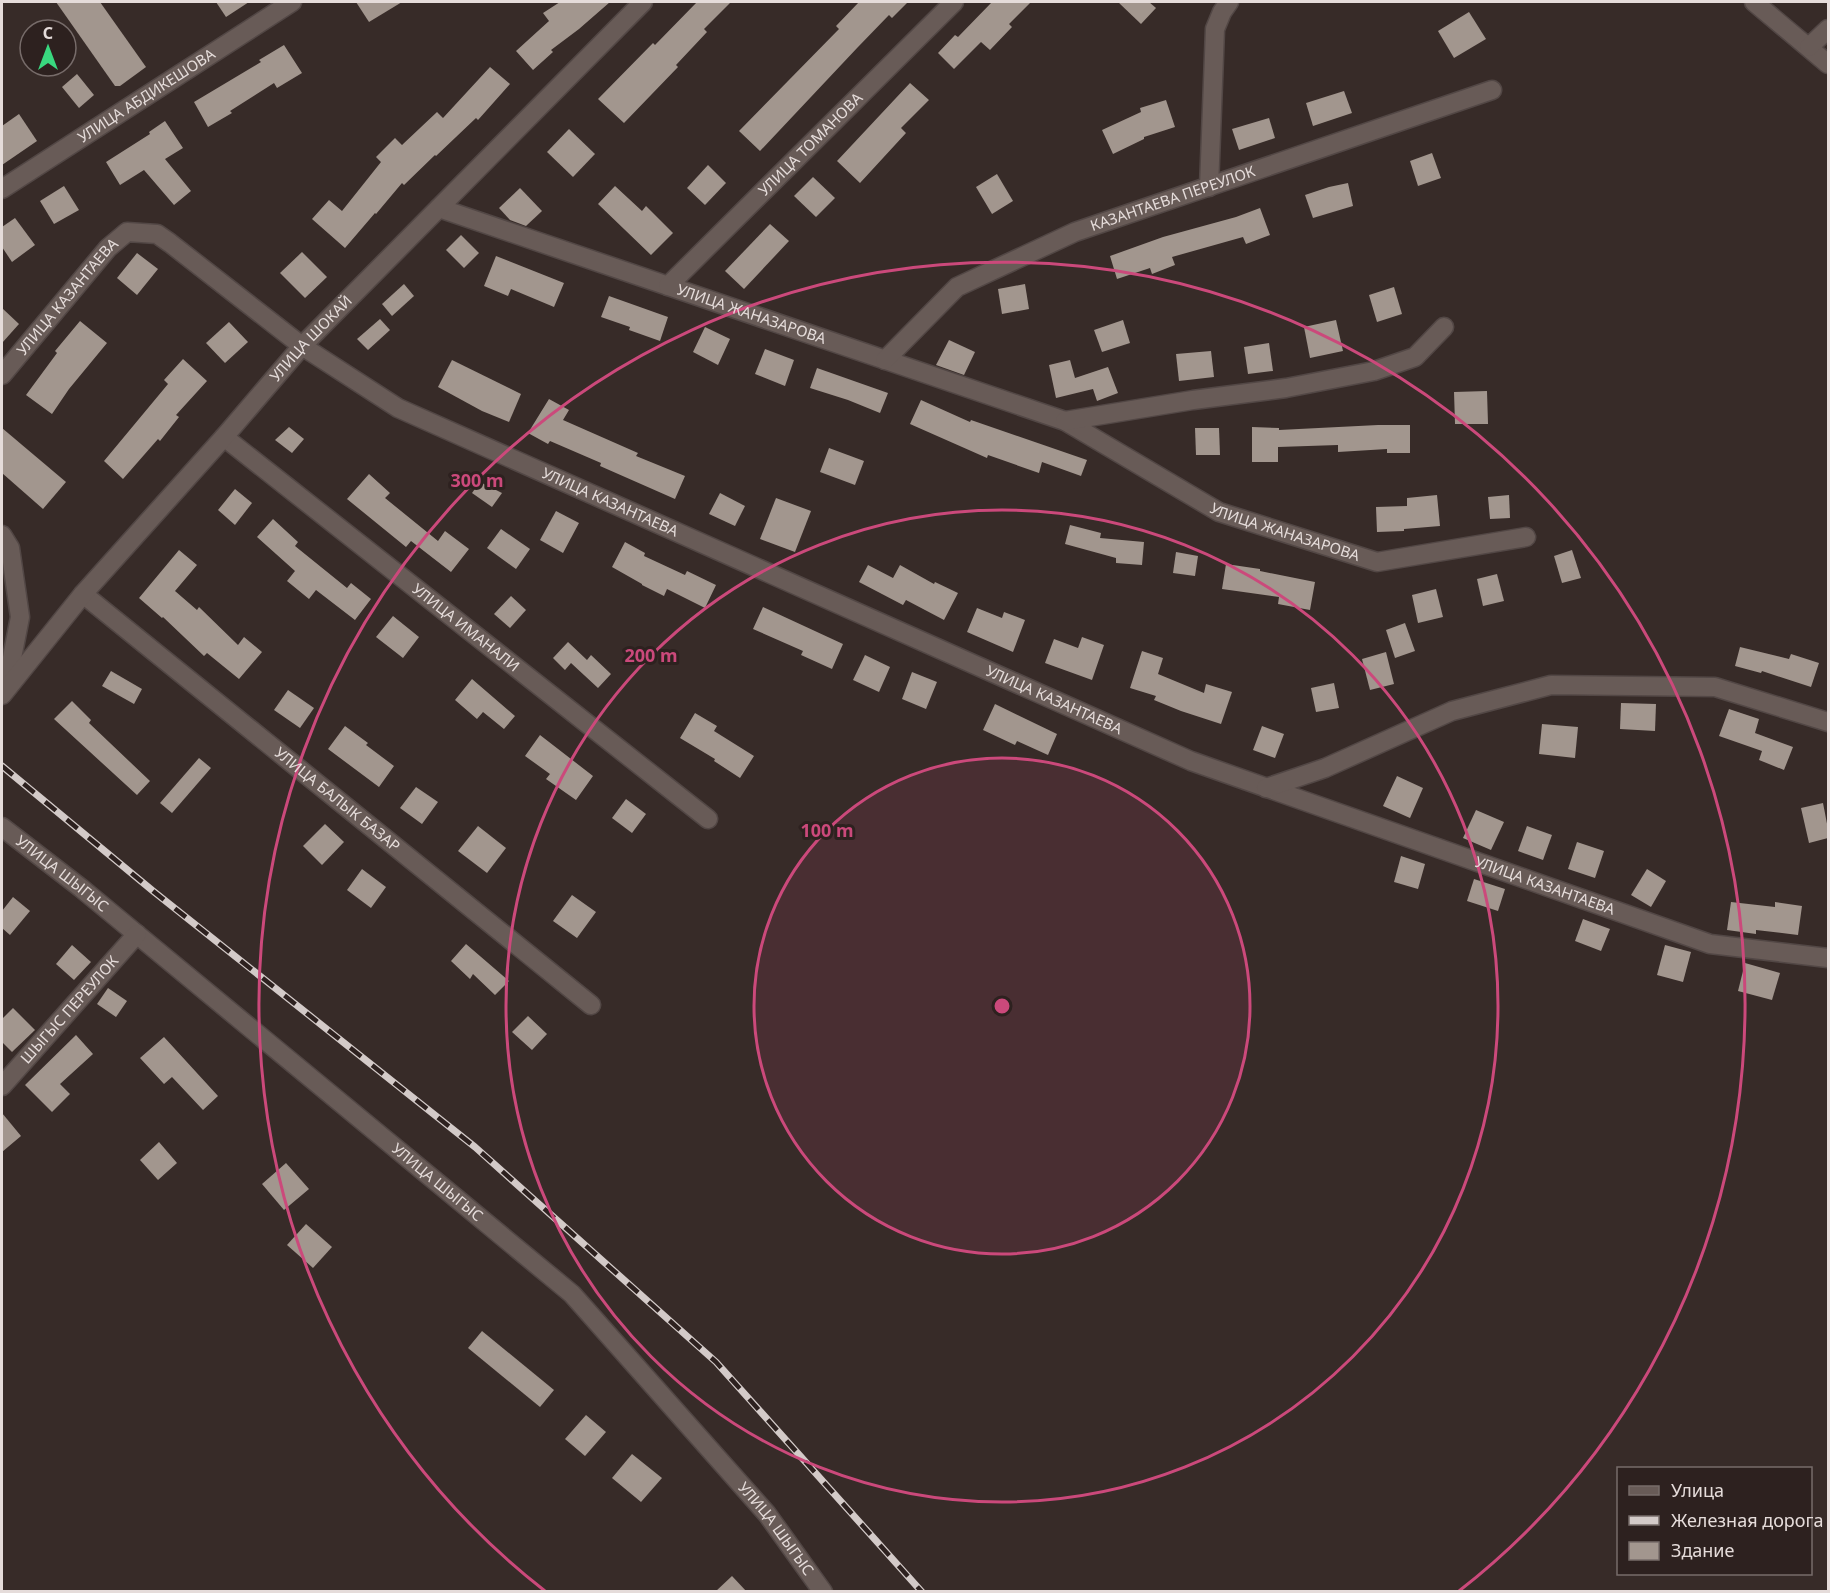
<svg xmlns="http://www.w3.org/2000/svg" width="1830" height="1593" viewBox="0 0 1830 1593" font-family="'Noto Sans',sans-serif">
	<rect width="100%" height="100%" fill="#372b28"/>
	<g fill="#a2968e">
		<polygon points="56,2 100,2 146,67 120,86 115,86"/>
		<polygon points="216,2 249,2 226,17"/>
		<polygon points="356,2 402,2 369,22"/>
		<polygon points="560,2 610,2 579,29 551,50 553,52 533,70 516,51 549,21 543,13"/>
		<polygon points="697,2 731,2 704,29 707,32 676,65 678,67 624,123 598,99 653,43 655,45"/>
		<polygon points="859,2 908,2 892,18 889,15 858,47 760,151 739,131 839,29 836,26"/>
		<polygon points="992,2 1031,2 1009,24 1012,27 990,50 981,42 954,69 938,53 955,35 958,37"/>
		<polygon points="1118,2 1149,2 1156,8 1141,24"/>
		<polygon points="1469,12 1486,39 1454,58 1438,31"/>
		<polygon points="284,45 302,73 277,88 274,83 230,111 232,113 208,127 194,102 261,62 259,60"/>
		<polygon points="490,67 510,84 478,120 476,118 436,156 435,155 404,185 402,183 376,214 375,213 345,248 312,219 329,200 342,211 381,162 376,157 395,138 402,145 437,112 443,118"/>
		<polygon points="77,74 94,95 79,108 62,87"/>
		<polygon points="910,83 929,100 901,128 906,133 860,183 837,161"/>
		<polygon points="1344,91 1352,113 1313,126 1306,103"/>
		<polygon points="1166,100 1175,127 1144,137 1144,139 1113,154 1102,130 1141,112 1140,108"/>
		<polygon points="19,114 37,141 2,165 2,126"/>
		<polygon points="1269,118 1275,138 1239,150 1232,129"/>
		<polygon points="165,121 183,148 165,159 191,191 174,205 144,170 120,185 106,162 150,134 149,132"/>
		<polygon points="569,129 595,154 573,177 547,152"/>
		<polygon points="1432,153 1441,178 1418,186 1410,161"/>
		<polygon points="708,165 726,183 705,205 687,188"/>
		<polygon points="997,174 1013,201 992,214 976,187"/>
		<polygon points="813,177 835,198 816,217 794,196"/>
		<polygon points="1348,183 1353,206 1313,218 1305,195 1329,187"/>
		<polygon points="64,186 79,210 54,224 40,201"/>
		<polygon points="615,186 642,211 646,206 673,233 651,255 598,204"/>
		<polygon points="520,188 542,211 526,226 510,220 499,208"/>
		<polygon points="1260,208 1270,235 1246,244 1243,237 1172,257 1175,265 1152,274 1150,268 1117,279 1110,256 1163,237 1236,217"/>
		<polygon points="15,218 35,245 12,262 2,247 2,227"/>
		<polygon points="770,224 789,241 744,289 725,271"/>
		<polygon points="461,235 479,253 464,268 446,250"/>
		<polygon points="302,252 327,277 305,298 280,273"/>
		<polygon points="137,253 158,269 137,295 117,278"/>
		<polygon points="496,256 564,283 554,307 511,289 508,296 484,286"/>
		<polygon points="404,284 414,296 392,316 382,304"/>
		<polygon points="1025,284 1029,309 1002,314 998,289"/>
		<polygon points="1394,287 1402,314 1377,322 1369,295"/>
		<polygon points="609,296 668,317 660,341 629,330 630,327 601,317"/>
		<polygon points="2,308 19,324 2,343"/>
		<polygon points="380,319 390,330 368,350 357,339"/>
		<polygon points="1123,320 1130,343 1102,352 1094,330"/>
		<polygon points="1336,320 1343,351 1310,358 1304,327"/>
		<polygon points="80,321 107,343 69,389 52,414 26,395 57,353 55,351"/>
		<polygon points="229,322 248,342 225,363 206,343"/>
		<polygon points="705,327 730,339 718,365 693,352"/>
		<polygon points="949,340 975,352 964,375 936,365"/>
		<polygon points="1269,343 1273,371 1248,374 1244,347"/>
		<polygon points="765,349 794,360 785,386 755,374"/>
		<polygon points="1211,351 1214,377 1179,381 1176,354"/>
		<polygon points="183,359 207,381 176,415 179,417 160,441 158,439 123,479 104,461 168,384 164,380"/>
		<polygon points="452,360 521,394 509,422 482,411 438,387"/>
		<polygon points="1070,360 1075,378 1108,367 1118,393 1097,401 1093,389 1056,398 1049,365"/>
		<polygon points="817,368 888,393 880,413 848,400 810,388"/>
		<polygon points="1487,391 1488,424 1455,424 1454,392"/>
		<polygon points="549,399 569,410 563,420 638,453 636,456 685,476 675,499 600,466 601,463 550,441 548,444 528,433"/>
		<polygon points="921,400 970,422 971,420 1087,460 1081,476 1042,462 1039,473 988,455 987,458 910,424"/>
		<polygon points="1378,425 1410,425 1410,453 1387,453 1387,449 1338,452 1338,445 1278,447 1278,462 1252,462 1252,427 1279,428 1279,430"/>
		<polygon points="289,427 304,439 292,453 275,440"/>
		<polygon points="2,428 66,482 43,509 2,473"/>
		<polygon points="1195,428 1219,428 1220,455 1196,455"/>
		<polygon points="829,448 864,461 855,485 820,472"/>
		<polygon points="369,474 390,493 385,498 438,541 445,531 469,549 451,572 411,541 406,547 347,499"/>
		<polygon points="480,482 502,493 492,507 472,493"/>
		<polygon points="235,489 252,503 235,525 218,510"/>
		<polygon points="720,493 745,506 735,526 709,514"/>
		<polygon points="1437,495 1440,526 1404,529 1404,531 1377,532 1376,507 1407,506 1407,498"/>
		<polygon points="1509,495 1510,518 1490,519 1488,497"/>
		<polygon points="776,498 811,511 795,552 760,539"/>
		<polygon points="556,511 579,523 563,553 540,540"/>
		<polygon points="273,519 298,542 295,546 347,588 351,583 371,599 355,620 316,590 309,599 287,581 295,571 257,537"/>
		<polygon points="1070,525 1101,533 1100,538 1144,542 1142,565 1116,563 1116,558 1065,544"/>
		<polygon points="501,529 530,549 516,569 487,548"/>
		<polygon points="625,542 645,553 644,556 685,575 687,571 716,585 705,608 667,589 664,596 642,585 642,584 612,567"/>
		<polygon points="179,550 197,565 175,591 197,610 199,607 238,645 244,637 262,652 239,679 207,653 204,656 163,617 162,618 139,598"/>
		<polygon points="1572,550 1581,578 1562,583 1554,556"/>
		<polygon points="1176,552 1198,556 1195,576 1173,573"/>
		<polygon points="1226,564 1260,569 1260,571 1315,582 1310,610 1278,604 1279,597 1222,589"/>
		<polygon points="868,565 893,578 900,565 934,584 935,582 958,593 944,620 906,600 903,605 859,582"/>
		<polygon points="1497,574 1504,601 1483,606 1477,579"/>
		<polygon points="1436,589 1443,617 1418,623 1412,595"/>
		<polygon points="511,596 526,610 510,628 494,614"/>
		<polygon points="763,607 843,644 832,669 801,655 803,651 753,629"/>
		<polygon points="977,608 1002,618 1004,612 1025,620 1013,652 967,632"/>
		<polygon points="393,616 419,637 403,658 376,637"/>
		<polygon points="1405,623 1415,651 1395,658 1386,630"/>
		<polygon points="1082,637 1104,645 1092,680 1045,663 1054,639 1078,648"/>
		<polygon points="568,642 587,660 591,655 611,674 598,688 571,663 565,670 553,658"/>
		<polygon points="1740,647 1789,659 1791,654 1819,663 1811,687 1762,671 1761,673 1735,666"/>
		<polygon points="1142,651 1163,658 1158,674 1204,693 1206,684 1232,692 1221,724 1181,711 1154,700 1156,696 1130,688"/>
		<polygon points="1386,652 1394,684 1370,690 1362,659"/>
		<polygon points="865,655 890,667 879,692 853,680"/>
		<polygon points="111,671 142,689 134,704 102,686"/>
		<polygon points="912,672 937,682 926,709 902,699"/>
		<polygon points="472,679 515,716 504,729 483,712 477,719 455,700"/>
		<polygon points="1334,683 1339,708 1316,712 1311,688"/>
		<polygon points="288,690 314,708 300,728 274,710"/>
		<polygon points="72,701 91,720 89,723 150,781 137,795 54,719"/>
		<polygon points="1621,703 1656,704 1655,731 1620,729"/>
		<polygon points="995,704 1057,734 1048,755 1017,741 1015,745 983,730"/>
		<polygon points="1729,709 1759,719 1755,733 1793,747 1784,770 1759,760 1762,751 1719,736"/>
		<polygon points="695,713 717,726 714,731 754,756 740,778 714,761 715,759 680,738"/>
		<polygon points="1542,724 1578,727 1575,758 1539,754"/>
		<polygon points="345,726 368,743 366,745 394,766 379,787 328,749"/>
		<polygon points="1262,726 1284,734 1275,758 1253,750"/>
		<polygon points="540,735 593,776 576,800 546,779 550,774 525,756"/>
		<polygon points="199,758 211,768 172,813 160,803"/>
		<polygon points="1397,776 1423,788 1410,818 1383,806"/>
		<polygon points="416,787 438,802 422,824 400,808"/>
		<polygon points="626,799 646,814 632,833 612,818"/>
		<polygon points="1823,803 1828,829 1828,838 1809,843 1801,808"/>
		<polygon points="1476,810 1504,822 1491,850 1463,838"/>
		<polygon points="325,824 344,842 322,865 303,846"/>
		<polygon points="478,826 506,848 487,873 458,851"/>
		<polygon points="1527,826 1552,835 1543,860 1518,851"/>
		<polygon points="1577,842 1604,851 1595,878 1568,869"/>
		<polygon points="1401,856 1425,864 1418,889 1394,882"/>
		<polygon points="362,869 386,887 371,908 347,890"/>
		<polygon points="1647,869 1666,881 1651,907 1631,895"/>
		<polygon points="1474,879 1505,889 1498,911 1467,901"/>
		<polygon points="572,895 596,912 577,938 553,921"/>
		<polygon points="13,897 30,911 10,935 2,928 2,911"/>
		<polygon points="1731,902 1775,907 1775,902 1802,906 1798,935 1756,930 1756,934 1727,930"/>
		<polygon points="1583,919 1610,929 1601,951 1575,941"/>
		<polygon points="466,944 509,981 495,995 473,974 470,979 451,961"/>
		<polygon points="72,945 91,962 74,980 56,964"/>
		<polygon points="1665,945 1691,952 1683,982 1657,975"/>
		<polygon points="1745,963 1780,973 1772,1000 1738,991"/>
		<polygon points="108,988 127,1001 116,1017 97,1004"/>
		<polygon points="13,1008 35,1030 12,1052 2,1042 2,1019"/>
		<polygon points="528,1016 547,1034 532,1050 512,1032"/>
		<polygon points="76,1035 93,1054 60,1084 70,1094 52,1112 25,1085"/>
		<polygon points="164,1037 218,1096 203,1110 172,1077 164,1084 140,1058"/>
		<polygon points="2,1113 21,1136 2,1152"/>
		<polygon points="159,1142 177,1163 158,1180 140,1160"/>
		<polygon points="286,1163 309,1189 284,1210 262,1184"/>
		<polygon points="306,1224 332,1247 313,1268 287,1245"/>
		<polygon points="482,1331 554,1390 540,1407 468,1348"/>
		<polygon points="586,1415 606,1432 585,1456 565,1439"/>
		<polygon points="632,1454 662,1478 641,1502 612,1478"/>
		<polygon points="732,1576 747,1592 715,1592"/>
	</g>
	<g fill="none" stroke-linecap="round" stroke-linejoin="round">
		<defs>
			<g id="minor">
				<polyline points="1754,2 1828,64"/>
				<polyline points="1809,47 1828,29"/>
				<polyline points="1209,187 1215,29 1222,12 1229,2"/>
				<path id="s1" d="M2,189L292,2"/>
				<path id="s2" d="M439,208L1065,421L1219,512L1377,562L1526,537"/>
				<path id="s3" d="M668,286L954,2"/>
				<path id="s4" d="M885,360L957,287L1075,232L1492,90"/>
				<path id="s5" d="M2,375L108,248L127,232L157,234L170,243L302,346L398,408L1191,761L1710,944L1828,958"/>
				<polyline points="1065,421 1193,400 1286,388 1374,371 1415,357 1444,327"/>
				<path id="s6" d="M224,437L708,819"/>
				<polyline points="2,535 10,548 20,617 11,663 2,683"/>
				<path id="s7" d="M83,594L591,1005"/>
				<path id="s8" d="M2,695L83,594L224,437L302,346L643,2"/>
				<polyline points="1266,788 1325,768 1452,711 1551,685 1715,687 1828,722"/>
				<path id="s9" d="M2,827L81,888L572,1294L767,1514L823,1592"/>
				<path id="s10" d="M2,1086L137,934"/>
			</g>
		</defs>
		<use href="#minor" stroke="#524745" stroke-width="21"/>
		<use href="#minor" stroke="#685b57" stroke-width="18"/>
		<defs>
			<polyline id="rail" points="2,766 153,891 475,1147 716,1362 922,1592"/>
		</defs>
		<use href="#rail" stroke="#d3cac8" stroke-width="7"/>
		<use href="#rail" stroke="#2d211f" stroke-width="4.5" stroke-dasharray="14" stroke-linecap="butt"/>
	</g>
	<circle cx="1002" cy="1006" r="248" fill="#cb497b" fill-opacity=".12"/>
	<g fill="none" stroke="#cb497b" stroke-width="3">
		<circle cx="1002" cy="1006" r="248"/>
		<circle cx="1002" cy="1006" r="496"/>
		<path d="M545 1591A743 743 0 1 1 1459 1591"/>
	</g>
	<g text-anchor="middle" stroke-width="6" stroke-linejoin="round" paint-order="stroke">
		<g font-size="15" fill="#e5dcda" stroke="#2d211f">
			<text dy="5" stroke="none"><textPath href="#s1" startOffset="172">УЛИЦА АБДИКЕШОВА</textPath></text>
			<text dy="5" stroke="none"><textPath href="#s3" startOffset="201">УЛИЦА ТОМАНОВА</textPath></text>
			<text dy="5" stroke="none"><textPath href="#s4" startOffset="336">КАЗАНТАЕВА ПЕРЕУЛОК</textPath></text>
			<text dy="5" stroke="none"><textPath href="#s5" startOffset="102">УЛИЦА КАЗАНТАЕВА</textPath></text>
			<text dy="5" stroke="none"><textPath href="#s2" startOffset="330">УЛИЦА ЖАНАЗАРОВА</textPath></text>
			<text dy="5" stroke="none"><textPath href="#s8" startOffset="472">УЛИЦА ШОКАЙ</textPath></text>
			<text dy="5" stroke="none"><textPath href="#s5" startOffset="750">УЛИЦА КАЗАНТАЕВА</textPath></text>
			<text dy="5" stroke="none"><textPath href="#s2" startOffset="909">УЛИЦА ЖАНАЗАРОВА</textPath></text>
			<text dy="5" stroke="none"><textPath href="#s6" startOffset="308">УЛИЦА ИМАНАЛИ</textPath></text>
			<text dy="5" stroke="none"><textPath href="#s5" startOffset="1236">УЛИЦА КАЗАНТАЕВА</textPath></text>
			<text dy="5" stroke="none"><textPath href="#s7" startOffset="327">УЛИЦА БАЛЫК БАЗАР</textPath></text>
			<text dy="5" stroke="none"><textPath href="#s9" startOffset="76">УЛИЦА ШЫГЫС</textPath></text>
			<text dy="5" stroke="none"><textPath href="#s5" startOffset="1761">УЛИЦА КАЗАНТАЕВА</textPath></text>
			<text dy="5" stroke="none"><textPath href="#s10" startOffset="102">ШЫГЫС ПЕРЕУЛОК</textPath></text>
			<text dy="5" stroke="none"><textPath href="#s9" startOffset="562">УЛИЦА ШЫГЫС</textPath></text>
			<text dy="5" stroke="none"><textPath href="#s9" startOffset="1048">УЛИЦА ШЫГЫС</textPath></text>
		</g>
	</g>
	<circle cx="1002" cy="1006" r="9" fill="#cb497b" stroke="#2d211f" stroke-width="3"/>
	<g font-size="18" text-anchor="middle" font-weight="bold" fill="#cb497b" stroke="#2d211f" stroke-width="6" stroke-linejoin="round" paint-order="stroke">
		<text x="477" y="487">300 m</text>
		<text x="651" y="662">200 m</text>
		<text x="827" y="837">100 m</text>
	</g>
	<rect width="1830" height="1593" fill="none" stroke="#e5dcda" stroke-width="6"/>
	<rect x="1617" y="1467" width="195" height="108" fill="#2d211f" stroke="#776c6a" stroke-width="1.5"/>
	<rect x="1629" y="1486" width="30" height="9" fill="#685b57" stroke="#776c6a" stroke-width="1.5"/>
	<text x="1671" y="1497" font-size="18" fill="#e5dcda">Улица</text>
	<rect x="1629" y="1516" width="30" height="9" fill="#d3cac8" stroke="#776c6a" stroke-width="1.5"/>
	<text x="1671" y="1527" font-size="18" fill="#e5dcda">Железная дорога</text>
	<rect x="1629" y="1542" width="30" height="18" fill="#a2968e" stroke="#776c6a" stroke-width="1.5"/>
	<text x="1671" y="1557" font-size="18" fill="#e5dcda">Здание</text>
	<g transform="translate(48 48)"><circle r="28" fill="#2d211f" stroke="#776c6a" stroke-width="1.5"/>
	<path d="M0-4.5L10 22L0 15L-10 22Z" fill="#39d87f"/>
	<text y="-9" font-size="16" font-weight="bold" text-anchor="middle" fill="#e5dcda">С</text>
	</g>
</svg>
